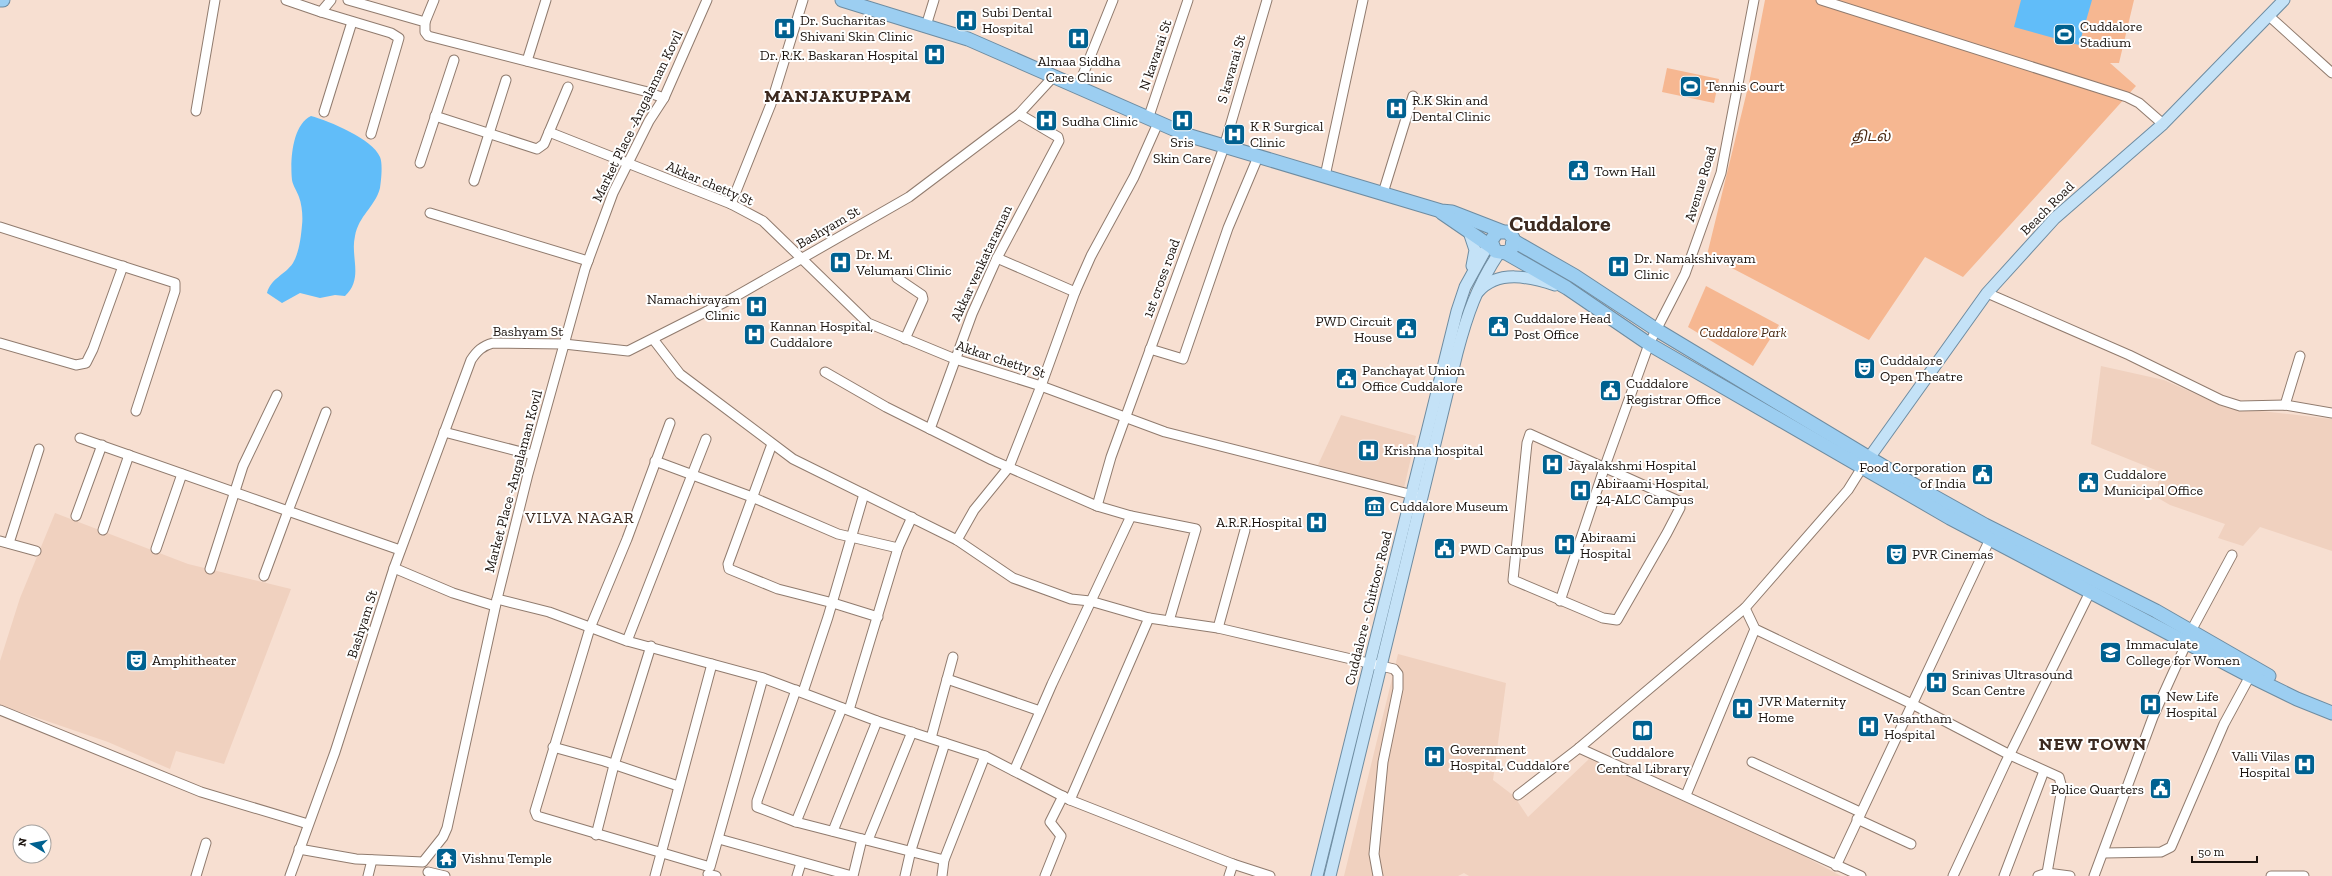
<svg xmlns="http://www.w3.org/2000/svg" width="2332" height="876" viewBox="0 0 2332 876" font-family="'Zilla Slab','Noto Sans Tamil',serif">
	<rect width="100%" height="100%" fill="#f7dfd1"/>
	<g fill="#f0d1bf">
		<polygon points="2101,366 2164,380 2225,407 2332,419 2332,551 2260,527 2243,546 2218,538 2225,524 2170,505 2158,498 2158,471 2091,444"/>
		<polygon points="1341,415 1416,436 1404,488 1318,465"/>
		<polygon points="55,513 188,564 291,589 224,764 176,751 170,769 108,742 0,705 0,661 20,598"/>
		<polygon points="1398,654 1506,683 1493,780 1514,796 1528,817 1589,759 1781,844 1841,876 1469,876 1464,873 1458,876 1344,876"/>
	</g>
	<g fill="#f6b791">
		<polygon points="1765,0 2134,0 2119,63 2110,63 2136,86 1963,277 1925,257 1869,340 1707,255 1749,83"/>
		<polygon points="1667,68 1719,79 1714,103 1662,92"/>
		<polygon points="1706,286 1779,325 1753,366 1688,327"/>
	</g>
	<g fill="#61bdf9">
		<polygon points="2021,0 2092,0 2079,45 2014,27"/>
		<path d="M311,116C329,121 373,139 380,157C383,164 381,181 380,188C375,207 359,215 355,236C350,257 364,278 345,296L335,295L320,298L300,293L282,303L267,293C271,278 285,275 293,263C299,253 301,237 302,225C303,217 302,205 299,197C297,191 293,186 292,180C290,161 292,125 311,116Z"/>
	</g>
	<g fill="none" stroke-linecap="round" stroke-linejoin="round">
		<defs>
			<g id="minor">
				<polyline points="286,0 321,12 331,0"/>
				<polyline points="348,0 425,22 425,32 428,36 644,91 664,98"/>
				<polyline points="1821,0 2127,97 2139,103 2163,124"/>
				<polyline points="321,12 391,33 399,38 371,134"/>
				<polyline points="2269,16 2332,73"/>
				<polyline points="425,22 434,0"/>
				<polyline points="926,26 934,0"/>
				<polyline points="527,61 546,0"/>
				<polyline points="1078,87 1113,0"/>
				<polyline points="196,111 215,0"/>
				<polyline points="324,112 352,22"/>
				<polyline points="435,116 537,149 544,144 568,87"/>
				<polyline points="1148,119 1188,0"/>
				<polyline points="549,132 731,204 763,221 868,323 955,359 1041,386 1165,432 1417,496"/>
				<polyline points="420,163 454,60"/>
				<polyline points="1325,176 1363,0"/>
				<polyline points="474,181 506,80"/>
				<polyline points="1383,193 1413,96"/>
				<polyline points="731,204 771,104 803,0"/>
				<polyline points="430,213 588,261"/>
				<polyline points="0,227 175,283 175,291 136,411"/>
				<polyline points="997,258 1075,292"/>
				<polyline points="897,278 922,295 923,299 905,339"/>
				<polyline points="1987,293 2129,355 2221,400 2240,406 2285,405 2332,413"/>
				<polyline points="653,339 680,374 793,459 957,540 1013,578 1071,599 1090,601 1149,618 1218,628 1394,669 1398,674 1398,689 1383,762 1374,854 1378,876"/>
				<polyline points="0,343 76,365 86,363 93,349 123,266"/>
				<polyline points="1150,349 1183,359 1228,228 1258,157"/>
				<polyline points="825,372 886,407 992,460 1097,506 1131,516 1196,529 1169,621"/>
				<polyline points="2285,405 2300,356"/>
				<polyline points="326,412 288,511 400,550"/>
				<polyline points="670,423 627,539 590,628 535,811 537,816 710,867 763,678"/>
				<polyline points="930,429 972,314 997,258 1059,141 1058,137 1019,114"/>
				<polyline points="444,432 533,455"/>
				<polygon points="1530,434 1679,501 1680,508 1667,533 1617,620 1603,618 1513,580 1527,443"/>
				<polyline points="80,438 288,511 264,576"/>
				<polyline points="772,444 728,564 729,569 778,589 833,603 878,617"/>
				<polyline points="655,461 752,497 838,534 898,548"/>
				<polyline points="1097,506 1111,457 1224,147 1267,0"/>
				<polyline points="76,516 102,445"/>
				<polyline points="103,530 129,455"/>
				<polyline points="957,540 974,510 1009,467 1041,386 1075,292 1091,256 1134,177 1158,123"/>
				<polyline points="0,541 36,551"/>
				<polyline points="9,543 39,449"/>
				<polyline points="156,549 182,474"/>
				<polyline points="394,568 453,593 495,606"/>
				<polyline points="210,569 243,466 277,395"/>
				<polyline points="497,599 549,612 627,641 763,678 877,721 985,756 1070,800 1233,864 1270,876"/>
				<polyline points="1560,601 1605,466 1649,344 1685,274 1721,173 1754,0"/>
				<polyline points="1745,608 1755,629 1914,705 2010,755 2059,777 2062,788 2047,873"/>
				<polyline points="1218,628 1245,530"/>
				<polyline points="2191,631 2232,555"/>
				<polyline points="627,641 706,439"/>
				<polyline points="947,679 1040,711"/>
				<polyline points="796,690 757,801 757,807 796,822 944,860"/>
				<polyline points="803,692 828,617 864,494"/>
				<polyline points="0,710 201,792 308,824"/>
				<polyline points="849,710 898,548 912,517"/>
				<polyline points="931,738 953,657"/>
				<polyline points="553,747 604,761 678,786"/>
				<polyline points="1579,748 1861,876"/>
				<polyline points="1752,762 1860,812"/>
				<polyline points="1014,771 1052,684 1131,516"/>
				<polyline points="1518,795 1579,748 1745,608 1848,490 1863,466"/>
				<polyline points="1686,795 1755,629"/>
				<polyline points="1070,800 1149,618"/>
				<polyline points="1857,819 1911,844"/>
				<polyline points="796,822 842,708"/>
				<polyline points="833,831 877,721"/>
				<polyline points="596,835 614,765 651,646"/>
				<polyline points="719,839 852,876"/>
				<polyline points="868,840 912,732"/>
				<polyline points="299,849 356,859 423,862 443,837 447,828 497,599 528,474 585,269 613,193 649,121 664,98 707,0"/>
				<polyline points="2104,853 2161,852 2171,847 2224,724 2250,676"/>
				<polyline points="1836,866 1990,539"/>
				<polyline points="428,872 445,876"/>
				<polyline points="708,874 716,876"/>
				<polyline points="196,876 206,843"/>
				<path d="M290,876L335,752L394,568L471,360C477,351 482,346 493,343L564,344L628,351L731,299L909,197L1019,114L1054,76"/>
				<polyline points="368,876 372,860"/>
				<polyline points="655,876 712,664"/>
				<polyline points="797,876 801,863"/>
				<polyline points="853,876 862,839"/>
				<polyline points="905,876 911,850 945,743"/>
				<polyline points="942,876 944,860 985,756"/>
				<polyline points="1045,876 1061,836 1050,822 1063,796"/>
				<polyline points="1229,876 1233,864"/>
				<polyline points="1953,876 2005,764 2091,590"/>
				<polyline points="2004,876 2044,771"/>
				<polyline points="2038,876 2047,873 2070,876"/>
				<polyline points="2094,876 2153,717 2187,642"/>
				<polyline points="2271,876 2304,876"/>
			</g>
			<g id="major">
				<polyline points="1469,232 1475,250 1472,266"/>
				<path d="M1478,292C1498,269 1530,277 1555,285"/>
				<polyline points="1864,465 1987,293 2055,218 2163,124 2284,0"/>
				<polyline points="1317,876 1457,311 1465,287 1492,238"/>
				<path d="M1330,876L1457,353C1467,315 1477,286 1499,253"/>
			</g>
			<g id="highway">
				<polyline points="0,0 3,0"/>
				<polyline points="842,0 968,39 1187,135 1441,211 1452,212 1501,231"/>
				<polyline points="1442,213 1493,248"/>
				<polyline points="1514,241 1575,276 1657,330 1926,492 1985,525 2156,611 2269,676"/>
				<polyline points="1506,253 1512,248 1513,238 1508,232 1497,232 1491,241 1495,251 1506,253 1567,288 1649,344 1950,518 2250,676 2297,699 2332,713"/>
			</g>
		</defs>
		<use href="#minor" stroke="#907b6e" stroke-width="11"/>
		<use href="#major" stroke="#6e8ca1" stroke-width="13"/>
		<use href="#highway" stroke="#6e8ca1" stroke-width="15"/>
		<use href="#minor" stroke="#fff" stroke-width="9"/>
		<use href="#major" stroke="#c4e2f7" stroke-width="11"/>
		<use href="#highway" stroke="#9ccef1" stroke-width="13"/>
	</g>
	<defs>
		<symbol id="hospital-square" viewBox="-11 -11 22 22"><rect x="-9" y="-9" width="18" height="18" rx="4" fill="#006190" stroke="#fff"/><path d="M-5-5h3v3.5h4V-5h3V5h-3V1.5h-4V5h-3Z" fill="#fff"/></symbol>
		<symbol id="stadium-square" viewBox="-11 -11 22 22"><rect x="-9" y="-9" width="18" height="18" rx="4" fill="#006190" stroke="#fff"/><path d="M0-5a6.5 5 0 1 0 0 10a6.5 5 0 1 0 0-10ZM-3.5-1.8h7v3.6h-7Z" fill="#fff"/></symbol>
		<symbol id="civic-square" viewBox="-11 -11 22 22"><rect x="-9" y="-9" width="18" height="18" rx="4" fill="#006190" stroke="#fff"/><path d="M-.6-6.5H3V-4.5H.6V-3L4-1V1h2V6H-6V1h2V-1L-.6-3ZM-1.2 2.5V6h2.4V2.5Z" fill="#fff"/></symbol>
		<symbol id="theatre-square" viewBox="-11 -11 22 22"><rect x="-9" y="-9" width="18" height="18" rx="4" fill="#006190" stroke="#fff"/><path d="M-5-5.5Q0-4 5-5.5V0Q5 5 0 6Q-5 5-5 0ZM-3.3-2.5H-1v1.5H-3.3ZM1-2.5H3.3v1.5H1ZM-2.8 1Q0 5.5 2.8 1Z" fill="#fff"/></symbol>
		<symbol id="museum-square" viewBox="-11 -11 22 22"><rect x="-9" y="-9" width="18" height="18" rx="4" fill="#006190" stroke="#fff"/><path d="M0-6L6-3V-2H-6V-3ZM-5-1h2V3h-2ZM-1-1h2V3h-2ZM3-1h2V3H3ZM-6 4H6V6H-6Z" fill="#fff"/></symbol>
		<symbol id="university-square" viewBox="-11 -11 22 22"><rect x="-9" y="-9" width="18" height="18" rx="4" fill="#006190" stroke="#fff"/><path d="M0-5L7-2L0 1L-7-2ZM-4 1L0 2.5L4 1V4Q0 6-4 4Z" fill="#fff"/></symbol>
		<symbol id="library-square" viewBox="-11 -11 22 22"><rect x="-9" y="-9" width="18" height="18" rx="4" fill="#006190" stroke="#fff"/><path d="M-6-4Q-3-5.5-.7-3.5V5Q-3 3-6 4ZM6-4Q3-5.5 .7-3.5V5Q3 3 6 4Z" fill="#fff"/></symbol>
		<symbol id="temple-square" viewBox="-11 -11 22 22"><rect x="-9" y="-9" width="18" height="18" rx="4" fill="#006190" stroke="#fff"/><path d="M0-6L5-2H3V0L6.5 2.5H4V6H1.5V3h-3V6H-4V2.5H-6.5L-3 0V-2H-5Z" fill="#fff"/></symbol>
	</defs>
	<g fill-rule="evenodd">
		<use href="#hospital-square" x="954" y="8" width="25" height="25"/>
		<use href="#hospital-square" x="772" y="16" width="25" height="25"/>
		<use href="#stadium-square" x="2052" y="22" width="25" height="25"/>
		<use href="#hospital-square" x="1066" y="26" width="25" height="25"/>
		<use href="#hospital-square" x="922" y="42" width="25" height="25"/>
		<use href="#stadium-square" x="1678" y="74" width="25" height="25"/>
		<use href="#hospital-square" x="1384" y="96" width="25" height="25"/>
		<use href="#hospital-square" x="1170" y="108" width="25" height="25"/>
		<use href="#hospital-square" x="1034" y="108" width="25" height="25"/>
		<use href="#hospital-square" x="1222" y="122" width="25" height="25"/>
		<use href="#civic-square" x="1566" y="158" width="25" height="25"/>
		<use href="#hospital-square" x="828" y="250" width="25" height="25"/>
		<use href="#hospital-square" x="1606" y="254" width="25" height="25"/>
		<use href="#hospital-square" x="744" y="294" width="25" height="25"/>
		<use href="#civic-square" x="1486" y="314" width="25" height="25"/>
		<use href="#civic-square" x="1394" y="316" width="25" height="25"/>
		<use href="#hospital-square" x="742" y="322" width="25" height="25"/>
		<use href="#theatre-square" x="1852" y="356" width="25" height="25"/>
		<use href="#civic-square" x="1334" y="366" width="25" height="25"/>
		<use href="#civic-square" x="1598" y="378" width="25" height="25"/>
		<use href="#hospital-square" x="1356" y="438" width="25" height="25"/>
		<use href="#hospital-square" x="1540" y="452" width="25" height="25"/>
		<use href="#civic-square" x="1970" y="462" width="25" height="25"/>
		<use href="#civic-square" x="2076" y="470" width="25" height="25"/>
		<use href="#hospital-square" x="1568" y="478" width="25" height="25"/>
		<use href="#museum-square" x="1362" y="494" width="25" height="25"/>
		<use href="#hospital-square" x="1304" y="510" width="25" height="25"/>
		<use href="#hospital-square" x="1552" y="532" width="25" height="25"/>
		<use href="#civic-square" x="1432" y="536" width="25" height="25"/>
		<use href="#theatre-square" x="1884" y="542" width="25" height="25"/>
		<use href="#university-square" x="2098" y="640" width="25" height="25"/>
		<use href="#theatre-square" x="124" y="648" width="25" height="25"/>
		<use href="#hospital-square" x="1924" y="670" width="25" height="25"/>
		<use href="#hospital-square" x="2138" y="692" width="25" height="25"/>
		<use href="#hospital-square" x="1730" y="696" width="25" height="25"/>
		<use href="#hospital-square" x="1856" y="714" width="25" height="25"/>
		<use href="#library-square" x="1630" y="718" width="25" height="25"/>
		<use href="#hospital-square" x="1422" y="744" width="25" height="25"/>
		<use href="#hospital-square" x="2292" y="752" width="25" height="25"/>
		<use href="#civic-square" x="2148" y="776" width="25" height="25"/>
		<use href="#temple-square" x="434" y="846" width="25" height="25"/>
	</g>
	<g text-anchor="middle" stroke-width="4" stroke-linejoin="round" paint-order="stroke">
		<g font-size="14" fill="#19110c" stroke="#fff" text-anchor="start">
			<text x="982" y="17">Subi Dental<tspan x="982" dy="16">Hospital</tspan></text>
			<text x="800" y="25">Dr. Sucharitas<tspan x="800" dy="16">Shivani Skin Clinic</tspan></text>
			<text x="2080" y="31">Cuddalore<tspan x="2080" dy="16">Stadium</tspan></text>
			<text x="918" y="60" text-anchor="end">Dr. R.K. Baskaran Hospital</text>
			<text x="1079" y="66" text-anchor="middle">Almaa Siddha<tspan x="1079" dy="16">Care Clinic</tspan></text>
			<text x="1706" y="91">Tennis Court</text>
			<text x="1412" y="105">R.K Skin and<tspan x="1412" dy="16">Dental Clinic</tspan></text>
			<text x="1062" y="126">Sudha Clinic</text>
			<text x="1250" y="131">K R Surgical<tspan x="1250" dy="16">Clinic</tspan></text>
			<text x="1182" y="147" text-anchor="middle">Sris<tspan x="1182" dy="16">Skin Care</tspan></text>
			<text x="1594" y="176">Town Hall</text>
			<text x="856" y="259">Dr. M.<tspan x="856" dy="16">Velumani Clinic</tspan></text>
			<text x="1634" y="263">Dr. Namakshivayam<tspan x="1634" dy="16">Clinic</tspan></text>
			<text x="740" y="304" text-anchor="end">Namachivayam<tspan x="740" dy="16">Clinic</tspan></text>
			<text x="1514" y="323">Cuddalore Head<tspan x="1514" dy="16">Post Office</tspan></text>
			<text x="1392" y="326" text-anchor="end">PWD Circuit<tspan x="1392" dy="16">House</tspan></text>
			<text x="770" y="331">Kannan Hospital,<tspan x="770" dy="16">Cuddalore</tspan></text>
			<text x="1880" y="365">Cuddalore<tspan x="1880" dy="16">Open Theatre</tspan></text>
			<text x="1362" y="375">Panchayat Union<tspan x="1362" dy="16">Office Cuddalore</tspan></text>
			<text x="1626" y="388">Cuddalore<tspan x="1626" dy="16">Registrar Office</tspan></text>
			<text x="1384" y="455">Krishna hospital</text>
			<text x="1568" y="470">Jayalakshmi Hospital</text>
			<text x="1966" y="472" text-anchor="end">Food Corporation<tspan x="1966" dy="16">of India</tspan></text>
			<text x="2104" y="479">Cuddalore<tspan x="2104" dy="16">Municipal Office</tspan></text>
			<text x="1596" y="488">Abiraami Hospital,<tspan x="1596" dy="16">24-ALC Campus</tspan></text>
			<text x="1390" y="511">Cuddalore Museum</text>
			<text x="1302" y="527" text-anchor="end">A.R.R.Hospital</text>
			<text x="1580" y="542">Abiraami<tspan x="1580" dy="16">Hospital</tspan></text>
			<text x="1460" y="554">PWD Campus</text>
			<text x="1912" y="559">PVR Cinemas</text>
			<text x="2126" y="649">Immaculate<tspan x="2126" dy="16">College for Women</tspan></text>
			<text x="152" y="665">Amphitheater</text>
			<text x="1952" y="679">Srinivas Ultrasound<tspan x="1952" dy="16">Scan Centre</tspan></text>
			<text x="2166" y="701">New Life<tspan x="2166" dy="16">Hospital</tspan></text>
			<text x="1758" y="706">JVR Maternity<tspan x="1758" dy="16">Home</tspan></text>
			<text x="1884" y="723">Vasantham<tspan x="1884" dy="16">Hospital</tspan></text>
			<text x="1450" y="754">Government<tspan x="1450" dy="16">Hospital, Cuddalore</tspan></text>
			<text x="1643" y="757" text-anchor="middle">Cuddalore<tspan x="1643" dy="16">Central Library</tspan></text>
			<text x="2290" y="761" text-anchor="end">Valli Vilas<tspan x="2290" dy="16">Hospital</tspan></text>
			<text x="2144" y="794" text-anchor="end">Police Quarters</text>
			<text x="462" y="863">Vishnu Temple</text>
		</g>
		<g font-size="14" fill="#19110c" stroke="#fff">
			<text transform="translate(1155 55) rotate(-71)" y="5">N kavarai St</text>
			<text transform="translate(1231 69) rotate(-74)" y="5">S kavarai St</text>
			<text transform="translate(637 116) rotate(-64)" y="5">Market Place -Angalaman Kovil</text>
			<text transform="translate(710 183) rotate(23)" y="5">Akkar chetty St</text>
			<text transform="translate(1700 184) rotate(-73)" y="5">Avenue Road</text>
			<text transform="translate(2047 208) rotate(-45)" y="5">Beach Road</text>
			<text transform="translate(828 227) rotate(-30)" y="5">Bashyam St</text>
			<text transform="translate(981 263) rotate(-65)" y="5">Akkar venkataraman</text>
			<text transform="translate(1161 278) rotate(-70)" y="5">1st cross road</text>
			<text x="528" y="336">Bashyam St</text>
			<text transform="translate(1001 359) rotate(18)" y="5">Akkar chetty St</text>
			<text transform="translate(513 481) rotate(-75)" y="5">Market Place -Angalaman Kovil</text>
			<text transform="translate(1368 608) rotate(-76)" y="5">Cuddalore - Chittoor Road</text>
			<text transform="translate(362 624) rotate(-72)" y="5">Bashyam St</text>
		</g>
		<g font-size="14" font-style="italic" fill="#46250e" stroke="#fff">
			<text x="1871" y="141">திடல்</text>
			<text x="1743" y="337">Cuddalore Park</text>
		</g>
		<g font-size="16" letter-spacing="1" fill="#3c2a20" stroke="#fff">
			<text x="580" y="523">VILVA NAGAR</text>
		</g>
		<g font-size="18" font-weight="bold" letter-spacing="1" fill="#3c2a20" stroke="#fff">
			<text x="838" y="102">MANJAKUPPAM</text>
			<text x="2093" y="750">NEW TOWN</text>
		</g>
		<g font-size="22" font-weight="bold" fill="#3c2a20" stroke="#fff">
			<text x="1560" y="231">Cuddalore</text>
		</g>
	</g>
	<g transform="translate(32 844) rotate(280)"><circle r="19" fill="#ffffff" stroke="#a3a09e"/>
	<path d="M0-3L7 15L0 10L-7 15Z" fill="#006190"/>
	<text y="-6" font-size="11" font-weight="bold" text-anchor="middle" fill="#19110c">N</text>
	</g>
	<path d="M2192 856v6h65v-6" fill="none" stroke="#19110c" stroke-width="2"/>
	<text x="2198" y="856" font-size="12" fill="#19110c" stroke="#ffffff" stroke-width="3" paint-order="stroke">50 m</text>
</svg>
